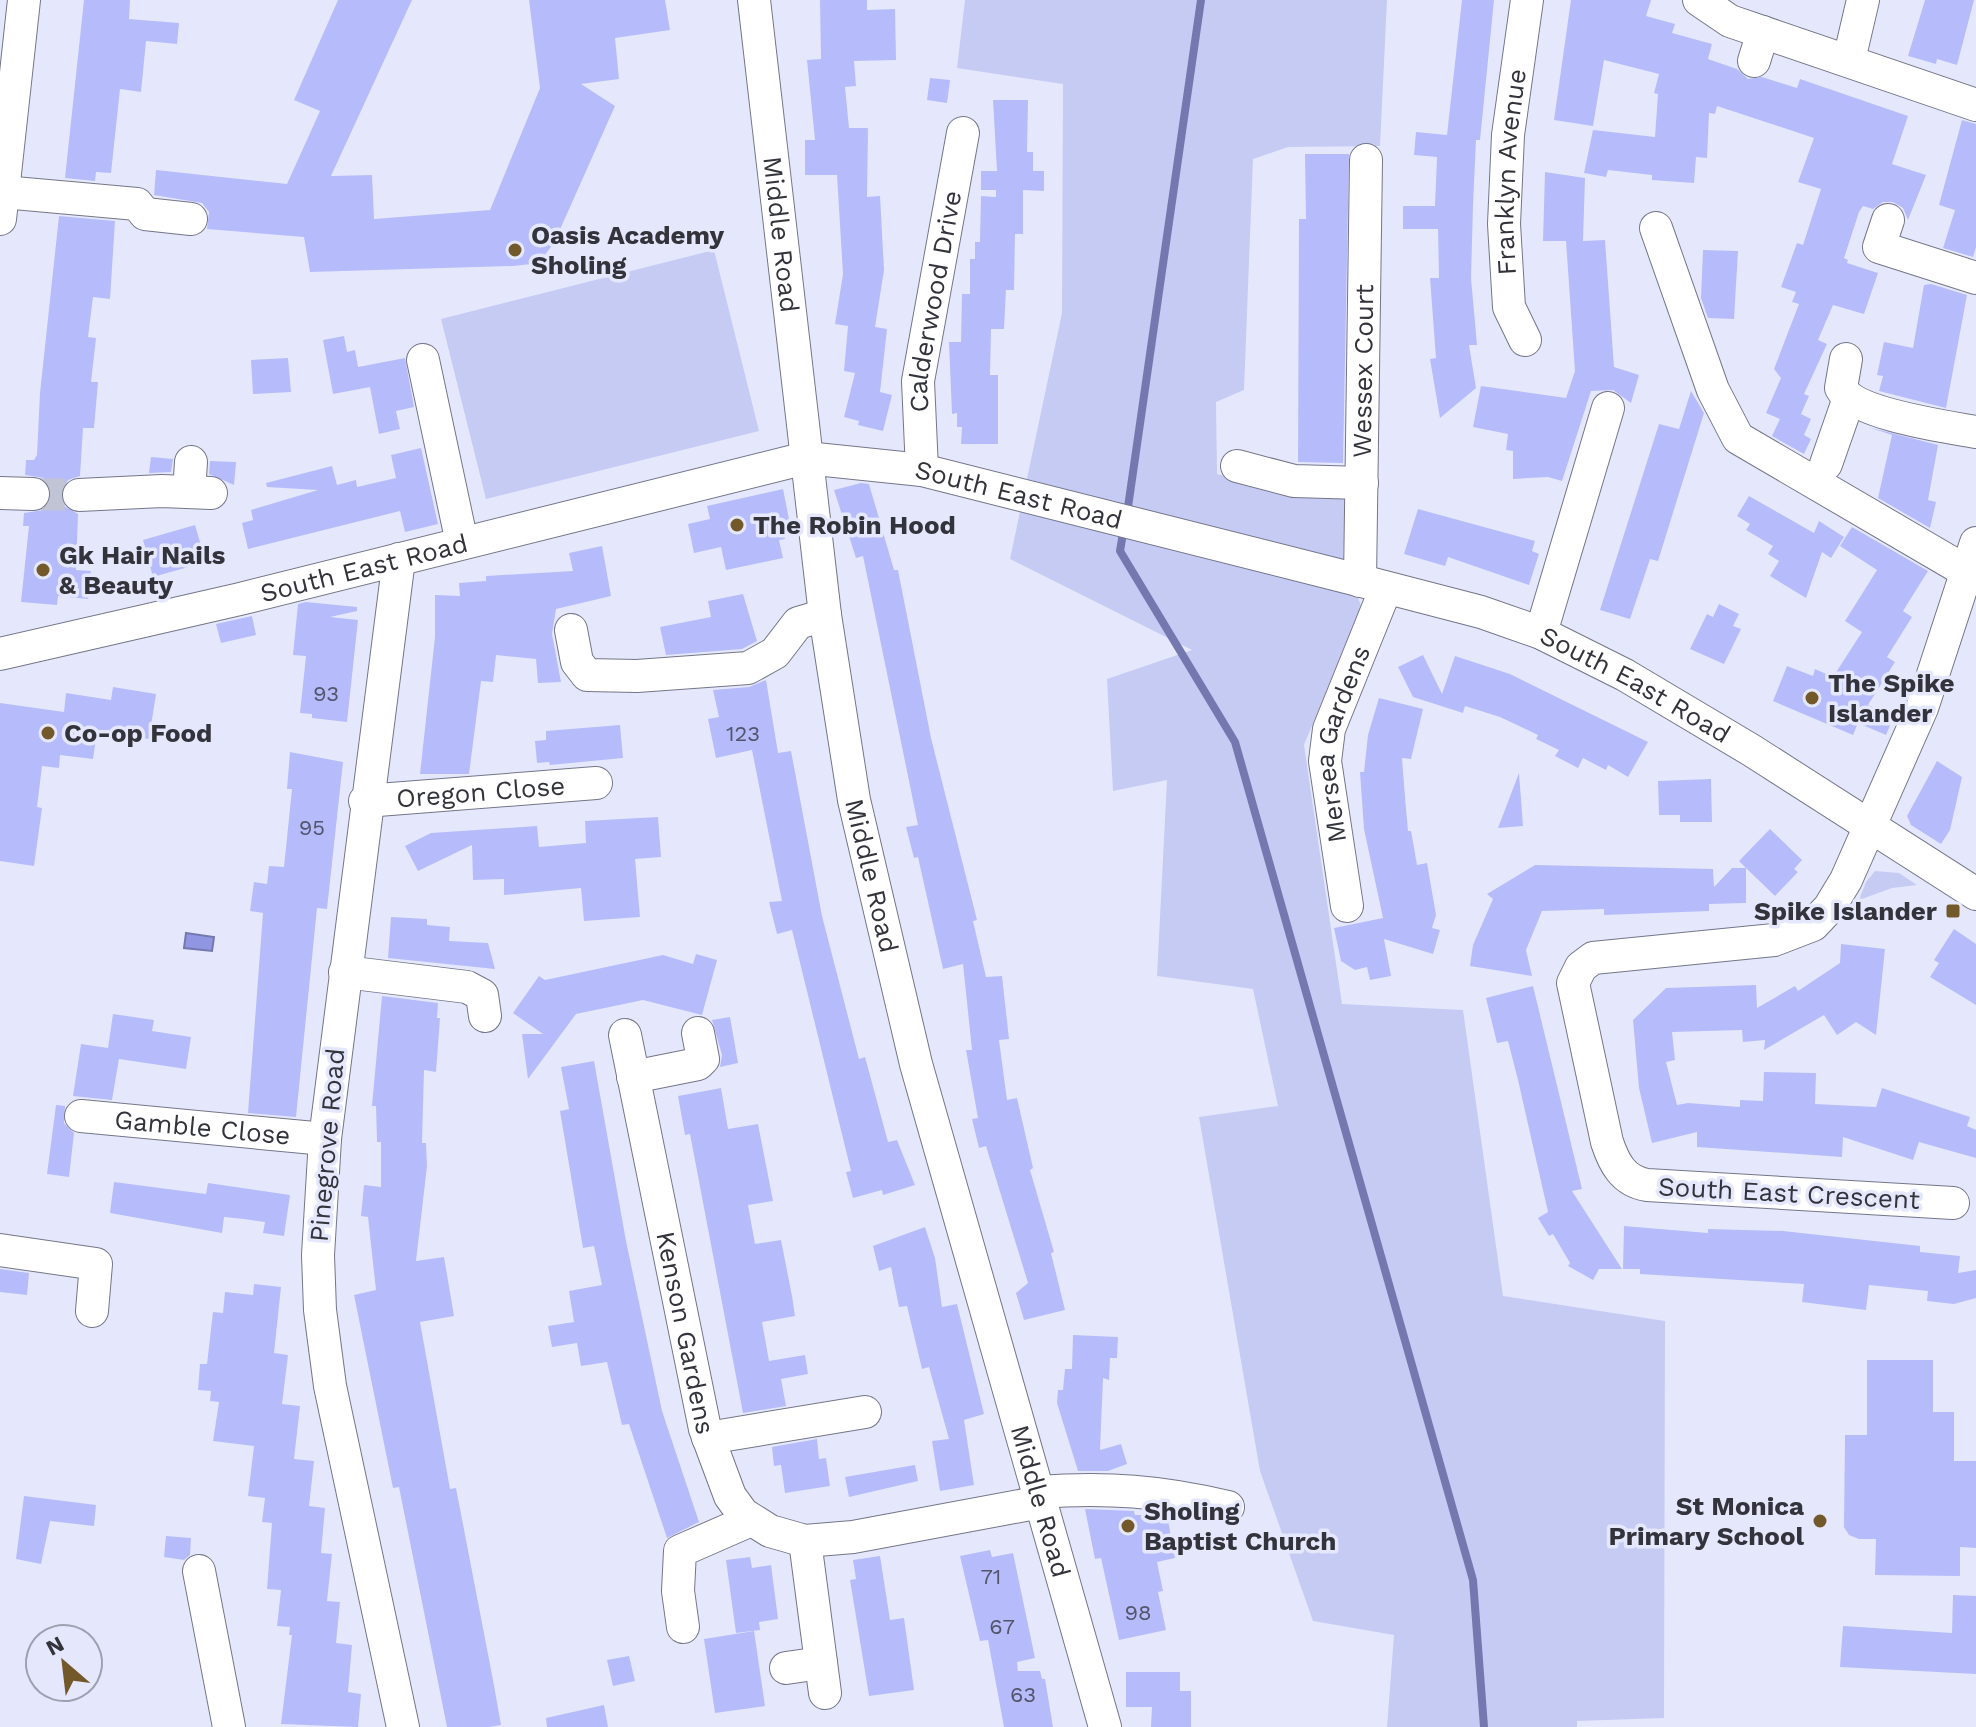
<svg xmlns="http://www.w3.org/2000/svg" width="1976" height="1727" viewBox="0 0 1976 1727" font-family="'Work Sans',sans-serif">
	<rect width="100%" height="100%" fill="#e5e8fc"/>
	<g fill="#c6cbf4">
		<polygon points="965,0 1387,0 1380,146 1288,147 1253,159 1244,390 1216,402 1217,474 1295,493 1348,494 1343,555 1361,606 1304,745 1342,1004 1463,1010 1503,1296 1665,1321 1664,1718 1577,1721 1577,1727 1387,1727 1394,1635 1313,1621 1260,1471 1199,1117 1278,1106 1253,989 1157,976 1167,780 1113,791 1107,679 1192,650 1010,559 1062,313 1063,84 957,68"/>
		<polygon points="714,250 759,431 486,499 441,319"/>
		<polygon points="1875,871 1899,873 1917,885 1892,888 1859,900 1866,882"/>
	</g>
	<polygon fill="#9096e1" stroke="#7478af" stroke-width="2" points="186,933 214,937 212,951 184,948"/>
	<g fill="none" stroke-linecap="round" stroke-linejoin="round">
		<g stroke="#7478af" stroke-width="8">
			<polyline points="1127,514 1201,0"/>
			<polyline points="1124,527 1120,551 1235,742 1473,1580 1484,1727"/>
		</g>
	</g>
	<g fill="#b6bcfb">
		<polygon points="84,0 130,0 129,19 179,23 177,44 146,41 141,92 120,89 111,173 96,172 95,181 65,178"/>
		<polygon points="338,0 412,0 331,176 372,175 374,219 490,210 540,88 529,0 665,0 670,30 615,38 619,79 581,84 615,106 554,243 544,256 531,264 513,266 310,272 304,237 207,229 209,212 202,203 154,195 156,170 287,184 320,111 294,100"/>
		<polygon points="820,0 867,0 867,10 895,9 896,60 854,61 856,86 845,87 849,128 868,128 867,197 880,196 884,270 875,327 887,329 880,392 892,395 883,431 858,425 859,421 844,417 855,373 844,371 848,326 835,324 843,274 837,175 805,175 805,140 815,140 807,60 821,59"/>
		<polygon points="1462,0 1494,0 1480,140 1476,140 1473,205 1471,278 1477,345 1469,345 1476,388 1440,418 1430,359 1436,358 1430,278 1439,278 1438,229 1403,229 1403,206 1435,206 1437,157 1414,155 1416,132 1447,135"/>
		<polygon points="1571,0 1651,0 1646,16 1675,24 1672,33 1712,44 1708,59 1737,69 1748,79 1762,77 1797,88 1800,79 1908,116 1892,164 1926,175 1908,220 1903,208 1893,202 1883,202 1873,209 1863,206 1859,212 1844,258 1848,260 1847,263 1878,273 1864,314 1833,305 1818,340 1827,344 1804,394 1809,396 1801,414 1811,419 1804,435 1811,439 1804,454 1772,436 1780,419 1766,413 1781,378 1774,369 1799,304 1792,302 1796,292 1781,287 1797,243 1803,245 1821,189 1798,182 1814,138 1717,106 1715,114 1709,113 1707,158 1696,157 1694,183 1652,180 1652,175 1608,170 1606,177 1584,173 1593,130 1655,137 1658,94 1654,93 1659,74 1604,60 1593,126 1554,120"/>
		<polygon points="1925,0 1974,0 1957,65 1937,59 1936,64 1908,56"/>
		<polygon points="930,78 950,80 947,103 927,100"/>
		<polygon points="993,100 1028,100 1027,152 1033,152 1033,171 1044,171 1044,191 1023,190 1023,234 1015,234 1014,290 1006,290 1004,329 991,329 990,375 998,375 998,444 961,444 962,427 957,427 957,413 952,414 949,342 961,342 962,294 970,294 970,259 975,259 975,242 980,242 981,196 996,197 996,190 981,190 981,171 997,171"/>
		<polygon points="1962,120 1976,124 1976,247 1973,257 1943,248 1955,210 1939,205"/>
		<polygon points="1305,154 1349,154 1343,463 1298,462 1299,219 1306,219"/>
		<polygon points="1545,172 1585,178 1583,241 1605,240 1614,367 1639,375 1631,403 1613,390 1591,391 1562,481 1548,477 1513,479 1513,451 1506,450 1508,434 1473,427 1481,386 1566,398 1575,371 1566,241 1543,241"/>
		<polygon points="59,216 115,221 110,299 93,297 88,337 96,338 91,382 98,382 94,428 83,428 80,476 68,480 60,495 64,506 78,514 76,570 91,571 88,599 58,596 57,605 21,602 29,526 23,526 24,513 43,510 52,495 44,478 25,475 26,460 34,460 37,455 40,393"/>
		<polygon points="1703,250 1738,251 1734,319 1708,318 1701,298"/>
		<polygon points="1931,284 1967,295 1946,408 1879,391 1883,376 1877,375 1884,342 1913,348 1924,285"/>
		<polygon points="344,336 347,352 355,350 358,367 405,358 414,407 396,411 400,429 379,434 370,387 333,394 323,340"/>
		<polygon points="288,358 291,392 253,394 251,360"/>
		<polygon points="1691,391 1704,413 1658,561 1650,559 1630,619 1600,610 1659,424 1679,429"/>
		<polygon points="1868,427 1938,445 1928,500 1936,502 1930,528 1878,498 1892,435"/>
		<polygon points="421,448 438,524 405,532 400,511 248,549 242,523 253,520 251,510 318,490 267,487 266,483 332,466 337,485 356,480 357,487 396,478 391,455"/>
		<polygon points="151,457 173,459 171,472 149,473"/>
		<polygon points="210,461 236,462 234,485 209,474"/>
		<polygon points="861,483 869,484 894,570 898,570 931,738 977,920 973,921 986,977 1002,976 1009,1039 999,1040 1007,1100 1017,1098 1033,1168 1030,1170 1054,1252 1051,1253 1065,1310 1024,1320 1016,1293 1028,1283 986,1146 979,1148 972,1119 978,1118 966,1050 972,1050 963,964 943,969 918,857 914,858 906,827 918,825 863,556 856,558 834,490"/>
		<polygon points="783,489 790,524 782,526 785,539 779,540 783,558 726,570 721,547 694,553 688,524 710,519 707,506"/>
		<polygon points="1749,496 1814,533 1819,521 1844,537 1831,558 1822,552 1806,598 1770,576 1779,561 1768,554 1773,546 1746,530 1750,524 1737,516"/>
		<polygon points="1418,509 1535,541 1532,551 1539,554 1529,585 1448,557 1445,566 1404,554"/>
		<polygon points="195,525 206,562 153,577 143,540"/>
		<polygon points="1852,527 1928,571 1903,611 1912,617 1887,657 1895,662 1868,705 1894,716 1886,735 1858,723 1853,735 1773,701 1787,666 1813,676 1815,669 1833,677 1862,632 1845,621 1877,570 1840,546"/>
		<polygon points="602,546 611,596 556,609 552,634 561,682 538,683 536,659 496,655 493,682 481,681 469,774 420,774 435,637 435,595 460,596 459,583 486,581 486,576 573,571 569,553"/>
		<polygon points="743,594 757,641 742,649 666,655 660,627 711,617 708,601"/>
		<polygon points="306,602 357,607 357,611 330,617 358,620 347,722 312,718 312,714 300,713 306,656 293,655 298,604"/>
		<polygon points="1719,604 1739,614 1733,626 1741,629 1724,664 1690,649 1707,614 1713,617"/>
		<polygon points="252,616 256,635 221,643 216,624"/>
		<polygon points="1423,655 1442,694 1455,656 1510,674 1648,742 1628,777 1608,765 1606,770 1583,758 1578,768 1555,756 1559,750 1536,739 1538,735 1500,717 1465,706 1463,713 1413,697 1398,667"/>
		<polygon points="766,680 778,753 791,751 822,916 859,1059 865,1057 888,1142 897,1140 915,1185 883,1195 882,1190 853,1198 846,1172 851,1171 792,930 777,934 769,902 782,901 752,750 716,758 708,719 719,717 713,690 749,687"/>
		<polygon points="113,687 156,694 149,739 97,731 93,759 60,755 59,768 42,766 37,807 42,808 34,866 0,861 0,703 64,712 66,693 111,700"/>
		<polygon points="1379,698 1423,709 1411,759 1402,758 1405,797 1408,831 1411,831 1417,865 1427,863 1436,915 1432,928 1440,930 1433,954 1384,939 1391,976 1370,980 1367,967 1355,970 1341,961 1334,928 1383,918 1364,829 1360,772 1364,772 1368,735"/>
		<polygon points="620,725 623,758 550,765 549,762 537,763 535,741 546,740 546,731"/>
		<polygon points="290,752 343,762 327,909 317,908 296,1117 248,1113 263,913 250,911 254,882 267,884 269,866 284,867 292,789 287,789"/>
		<polygon points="1937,761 1962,777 1950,830 1941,844 1911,825 1907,816"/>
		<polygon points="1519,773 1523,826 1498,828"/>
		<polygon points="1711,779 1712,822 1680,822 1680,815 1659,815 1658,781"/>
		<polygon points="658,817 661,857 635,859 640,917 584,921 581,888 504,895 504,879 473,880 472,845 418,871 405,846 431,833 537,826 539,847 586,843 585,821"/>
		<polygon points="1770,829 1802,860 1794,869 1798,872 1775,896 1746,868 1746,903 1709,904 1709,911 1604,915 1604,909 1542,911 1526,950 1532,976 1470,966 1473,945 1493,899 1487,894 1535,865 1713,869 1714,887 1732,868 1746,868 1739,861"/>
		<polygon points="391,917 427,919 427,925 450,927 449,941 488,943 495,969 388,958"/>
		<polygon points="1954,929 1976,944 1976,1005 1930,977 1939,963 1934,960"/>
		<polygon points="1841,944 1885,949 1876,1035 1856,1022 1837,1035 1824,1015 1764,1050 1765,1040 1743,1042 1742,1030 1672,1032 1675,1060 1666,1062 1677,1105 1688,1103 1740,1107 1740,1100 1763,1101 1764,1072 1816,1073 1815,1104 1876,1107 1882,1088 1970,1117 1967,1126 1976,1130 1976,1158 1919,1142 1913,1160 1843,1137 1842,1157 1697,1147 1697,1132 1652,1143 1639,1088 1633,1020 1666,988 1756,985 1757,1008 1795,986 1798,991 1840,963"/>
		<polygon points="696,954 717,960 702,1015 643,1000 576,1014 528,1079 522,1034 543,1034 513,1013 539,976 545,980 663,955 693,964"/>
		<polygon points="1533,986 1582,1189 1572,1191 1622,1269 1599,1269 1593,1280 1568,1266 1570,1263 1553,1234 1549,1236 1538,1218 1548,1212 1518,1080 1508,1041 1497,1043 1486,998"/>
		<polygon points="382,996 438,1003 437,1018 440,1018 436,1072 424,1070 422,1143 426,1143 427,1166 416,1261 444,1257 454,1316 420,1322 450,1489 456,1488 493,1680 501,1725 489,1727 447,1727 399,1487 393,1488 354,1295 376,1290 368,1217 361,1216 364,1185 381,1187 381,1142 377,1142 376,1106 372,1106"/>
		<polygon points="113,1014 154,1020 152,1031 191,1037 186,1069 119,1059 112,1100 73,1096 81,1044 108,1048"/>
		<polygon points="730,1017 738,1063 720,1067 722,1055 712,1020"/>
		<polygon points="594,1061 626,1241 662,1411 699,1522 667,1538 629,1424 622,1425 607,1362 581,1366 577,1343 552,1347 548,1326 574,1322 569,1291 602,1285 594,1246 583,1248 560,1111 569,1109 561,1067"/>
		<polygon points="721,1088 728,1129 758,1124 773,1201 748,1205 755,1244 781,1240 792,1296 795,1316 762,1322 769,1361 805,1355 808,1374 781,1379 786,1406 743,1413 690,1134 685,1135 678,1096"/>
		<polygon points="56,1105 65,1106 64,1123 74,1133 69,1177 47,1174"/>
		<polygon points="114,1182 206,1194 208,1183 290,1195 284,1236 263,1233 265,1222 244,1219 224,1217 222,1233 110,1213"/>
		<polygon points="1624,1226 1708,1233 1708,1229 1783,1231 1920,1246 1920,1252 1960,1256 1958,1273 1976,1270 1976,1298 1954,1304 1927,1301 1928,1291 1869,1285 1866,1310 1802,1302 1804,1284 1640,1274 1640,1269 1623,1269"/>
		<polygon points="925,1227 935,1258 942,1307 957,1304 984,1414 964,1420 974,1485 940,1491 932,1441 949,1439 929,1367 922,1369 907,1306 899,1307 891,1267 879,1271 873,1246"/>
		<polygon points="0,1269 29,1273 27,1295 0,1292"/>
		<polygon points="254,1284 281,1287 274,1353 288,1355 282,1404 300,1406 294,1459 314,1461 309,1506 325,1508 321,1553 332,1554 327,1601 340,1602 336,1643 352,1645 348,1692 361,1694 358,1727 281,1724 292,1635 289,1635 290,1627 277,1626 281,1590 267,1589 272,1523 262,1522 265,1498 248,1496 254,1446 213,1441 219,1402 210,1401 211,1391 198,1390 200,1364 207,1364 213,1312 223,1313 225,1292 253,1295"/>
		<polygon points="1073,1335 1118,1337 1117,1358 1110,1358 1109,1380 1103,1378 1100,1450 1121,1444 1127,1464 1108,1471 1078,1471 1057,1403 1058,1390 1063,1390 1065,1369 1072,1369"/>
		<polygon points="1867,1360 1933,1360 1933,1412 1954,1412 1954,1461 1976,1461 1976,1548 1960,1547 1960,1576 1875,1575 1876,1539 1859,1539 1849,1535 1844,1527 1845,1435 1867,1435"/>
		<polygon points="817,1439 819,1459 826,1458 830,1486 785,1493 781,1465 774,1466 772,1447"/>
		<polygon points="915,1465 918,1481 849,1497 845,1477"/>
		<polygon points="24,1496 96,1505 94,1526 50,1521 41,1564 16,1559"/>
		<polygon points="1085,1509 1134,1511 1135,1515 1167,1515 1175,1558 1157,1562 1163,1591 1158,1592 1166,1630 1119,1640 1101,1558 1095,1559"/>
		<polygon points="166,1536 191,1538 190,1555 184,1560 164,1557"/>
		<polygon points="990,1550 992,1557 1013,1553 1035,1658 1017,1662 1018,1671 1040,1671 1042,1679 1045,1679 1053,1727 1004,1727 988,1640 980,1641 960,1556"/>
		<polygon points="880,1556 890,1620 904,1618 914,1690 869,1696 850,1580 856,1579 853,1560"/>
		<polygon points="750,1557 752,1568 771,1565 778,1619 759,1622 760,1630 736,1633 726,1560"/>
		<polygon points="1953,1595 1976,1596 1976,1674 1840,1667 1843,1626 1952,1633"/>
		<polygon points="754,1631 765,1706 715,1713 704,1639"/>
		<polygon points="629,1656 635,1681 613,1686 607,1660"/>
		<polygon points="1126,1672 1180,1672 1180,1691 1191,1691 1191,1727 1151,1727 1152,1707 1126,1707"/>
		<polygon points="604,1705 608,1727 547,1727 546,1718"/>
	</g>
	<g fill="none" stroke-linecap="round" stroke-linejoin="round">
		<polyline stroke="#c1c4d5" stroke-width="32" stroke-dasharray="32 16" stroke-linecap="butt" points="33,494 79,495"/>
		<defs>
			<g id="minor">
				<path id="s1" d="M754,0L825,615L854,800L916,1064L1105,1727"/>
				<polyline points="1699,0 1730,21 1976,105"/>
				<polyline points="1849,60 1863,0"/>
				<polyline points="1754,61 1763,32"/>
				<polyline points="3,192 137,204 145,214 191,219"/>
				<polyline points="0,219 24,0"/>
				<polyline points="1888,220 1879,247 1976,278"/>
				<polyline points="1656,228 1713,390 1738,438 1969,573"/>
				<path id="s2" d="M1525,340L1509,307L1504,224L1508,135L1527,0"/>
				<path d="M1846,359L1841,388C1854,414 1948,427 1976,432"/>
				<polyline points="423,360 462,543"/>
				<polyline points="1826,464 1849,398"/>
				<polyline points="1237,466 1294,481 1362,483"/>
				<path id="s3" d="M922,470L918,381L963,133"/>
				<polyline points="189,492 191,462"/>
				<polyline points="0,493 33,494"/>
				<polyline points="79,495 162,491 211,493"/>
				<polyline points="399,559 325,1139 318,1255 320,1310 330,1386 403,1727"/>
				<path id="s4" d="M1360,581L1366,160"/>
				<polyline points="571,630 577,662 587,675 637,676 748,668 775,653 798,623 825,615"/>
				<polyline points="1541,633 1608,408"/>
				<path id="s5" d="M0,654L240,599L806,458L922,470L1350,578L1481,612L1541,633L1625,675L1751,750L1976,894"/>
				<path id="s6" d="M365,801L596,783"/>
				<path id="s7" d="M1347,906L1325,761L1329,729L1386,588"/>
				<polyline points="345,972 467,987 482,995 485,1016"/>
				<path id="s8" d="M625,1035L705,1429L730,1496L743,1514L770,1531L805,1541L853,1537L1041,1502"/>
				<polyline points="633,1077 698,1064 703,1059 698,1033"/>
				<path id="s9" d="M81,1116L325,1139"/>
				<path d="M1953,1203L1647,1185C1623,1181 1614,1163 1607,1142L1573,983L1581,967L1593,958L1774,940L1813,925L1829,908L1846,880L1922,708L1976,543"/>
				<polyline points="0,1250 96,1264 92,1311"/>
				<polyline points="708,1438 865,1412"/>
				<path d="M1038,1492C1107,1487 1161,1491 1228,1507"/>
				<polyline points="805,1541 825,1693"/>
				<polyline points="199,1571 229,1727"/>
				<polyline points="683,1627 678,1591 680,1551 751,1520"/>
				<polyline points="786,1668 821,1663"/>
			</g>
		</defs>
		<use href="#minor" stroke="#747688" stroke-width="34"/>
		<use href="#minor" stroke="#fff" stroke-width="32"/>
	</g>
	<g fill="#73582a" stroke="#e5e8fc" stroke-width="3">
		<circle cx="515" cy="250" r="8"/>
		<circle cx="737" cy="525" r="8"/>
		<circle cx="43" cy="570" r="8"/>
		<circle cx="1812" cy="698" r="8"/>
		<circle cx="48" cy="733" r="8"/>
		<rect x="1945" y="903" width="16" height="16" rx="4"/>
		<circle cx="1820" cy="1521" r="8"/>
		<circle cx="1128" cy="1526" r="8"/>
	</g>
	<g text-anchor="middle" stroke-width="7" stroke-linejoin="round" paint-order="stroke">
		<g font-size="22" fill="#53556b">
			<text x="326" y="701">93</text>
			<text x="743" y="741">123</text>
			<text x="312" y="835">95</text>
			<text x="991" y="1584">71</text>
			<text x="1138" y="1620">98</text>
			<text x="1002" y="1634">67</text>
			<text x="1023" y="1702">63</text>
		</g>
		<g font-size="26" fill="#32333b" stroke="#e5e8fc">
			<text dy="9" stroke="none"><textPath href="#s2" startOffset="172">Franklyn Avenue</textPath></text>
			<text dy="9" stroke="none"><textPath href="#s1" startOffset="236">Middle Road</textPath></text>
			<text dy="9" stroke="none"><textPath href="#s3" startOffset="170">Calderwood Drive</textPath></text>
			<text dy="9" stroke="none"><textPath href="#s4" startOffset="210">Wessex Court</textPath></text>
			<text dy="9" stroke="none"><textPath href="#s5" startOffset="1046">South East Road</textPath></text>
			<text dy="9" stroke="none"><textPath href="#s5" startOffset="374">South East Road</textPath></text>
			<text dy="9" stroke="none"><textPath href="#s5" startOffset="1694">South East Road</textPath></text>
			<text dy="9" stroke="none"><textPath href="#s7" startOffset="166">Mersea Gardens</textPath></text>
			<text dy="9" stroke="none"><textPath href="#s6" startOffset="116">Oregon Close</textPath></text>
			<text dy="9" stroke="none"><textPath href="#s1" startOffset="884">Middle Road</textPath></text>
			<text dy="9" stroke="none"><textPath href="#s9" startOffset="122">Gamble Close</textPath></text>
			<text transform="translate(327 1145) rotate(-85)" y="9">Pinegrove Road</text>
			<text transform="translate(1789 1193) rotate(3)" y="9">South East Crescent</text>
			<text dy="9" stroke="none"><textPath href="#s8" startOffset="304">Kenson Gardens</textPath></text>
			<text dy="9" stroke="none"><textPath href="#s1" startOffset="1532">Middle Road</textPath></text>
		</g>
		<g font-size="26" font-weight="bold" fill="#32333b" stroke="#e5e8fc" text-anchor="start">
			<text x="531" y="244">Oasis Academy<tspan x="531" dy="30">Sholing</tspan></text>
			<text x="753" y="534">The Robin Hood</text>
			<text x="59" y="564">Gk Hair Nails<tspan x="59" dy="30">&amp; Beauty</tspan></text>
			<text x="1828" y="692">The Spike<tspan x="1828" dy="30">Islander</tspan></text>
			<text x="64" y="742">Co-op Food</text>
			<text x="1937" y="920" text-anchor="end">Spike Islander</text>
			<text x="1804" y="1515" text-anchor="end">St Monica<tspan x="1804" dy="30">Primary School</tspan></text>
			<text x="1144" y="1520">Sholing<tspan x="1144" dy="30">Baptist Church</tspan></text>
		</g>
	</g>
	<g transform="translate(64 1663) rotate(332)"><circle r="38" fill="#e5e8fc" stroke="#9da0af" stroke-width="2"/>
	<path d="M0-6L14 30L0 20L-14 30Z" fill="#73582a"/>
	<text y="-12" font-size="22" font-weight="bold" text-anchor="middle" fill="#32333b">N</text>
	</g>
</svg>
